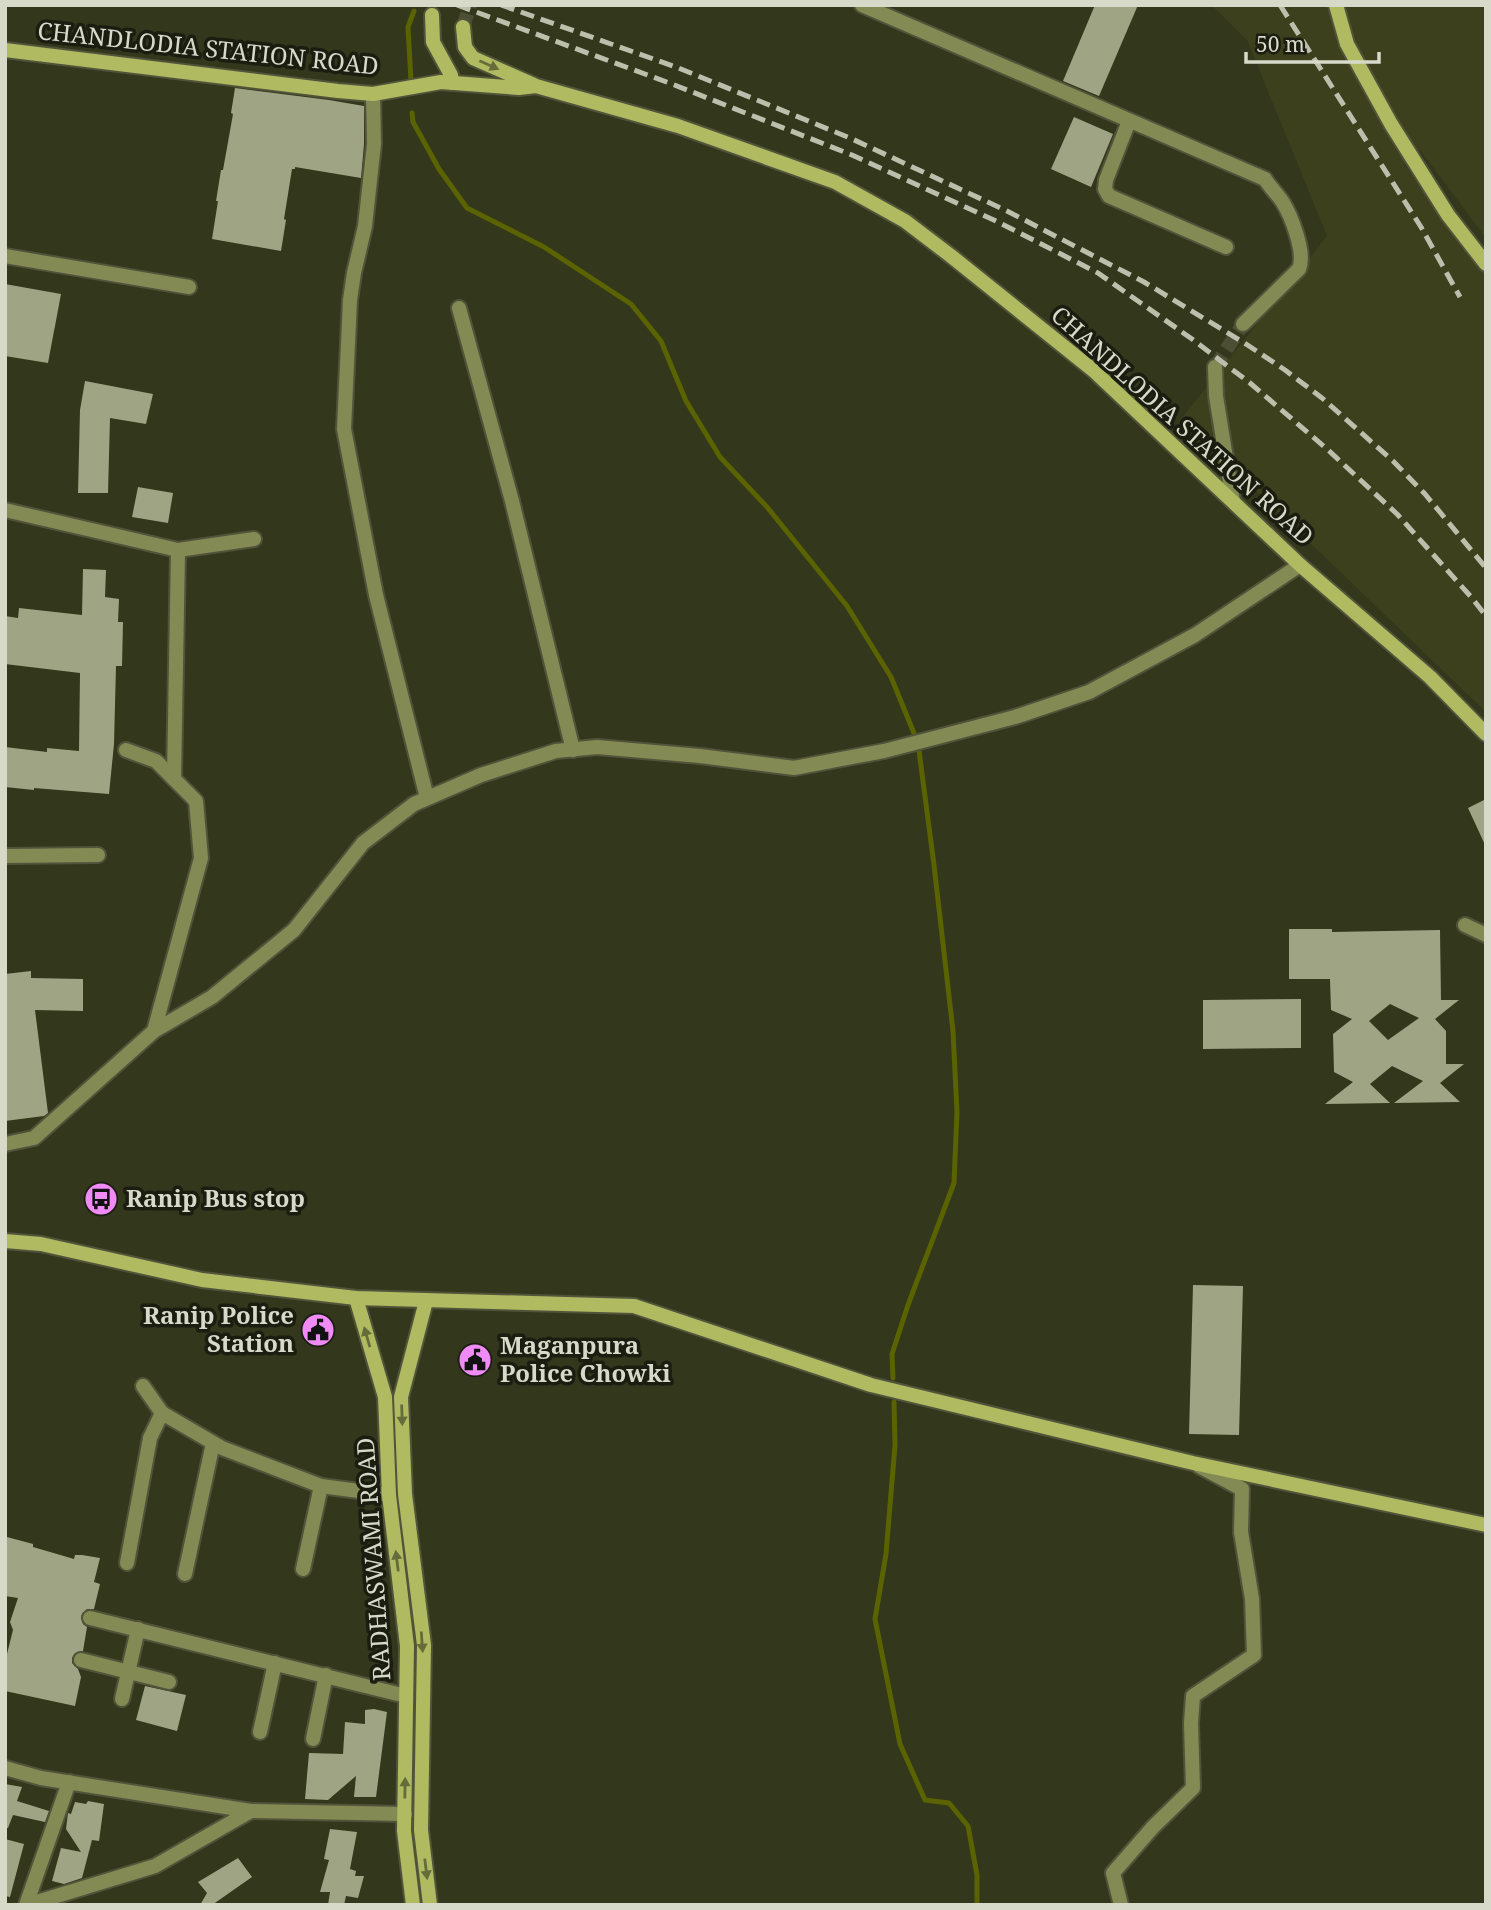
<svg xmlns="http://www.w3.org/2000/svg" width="1491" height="1910" viewBox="0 0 1491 1910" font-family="'Noto Serif',serif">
	<rect width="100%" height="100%" fill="#33371b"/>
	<polygon fill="#3c401c" points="1211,5 1486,5 1486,238 1420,150 1404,164 1486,272 1486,712 1181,419 1327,236 1247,40"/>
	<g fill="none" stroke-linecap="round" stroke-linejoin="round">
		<g stroke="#5b6300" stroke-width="5">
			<polyline points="411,81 408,27 414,11"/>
			<polyline points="412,113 413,122 439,169 467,208 544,247 631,304 661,341 686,401 720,457 767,507 847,606 891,677 918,743 934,865 953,1031 957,1112 954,1183 908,1305 892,1354 893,1378"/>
			<polyline points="894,1402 895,1445 886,1554 875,1619 900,1744 925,1800 949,1803 968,1826 977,1875 977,1905"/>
		</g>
	</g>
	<g fill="#9fa584" fill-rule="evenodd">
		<polygon points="1095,5 1138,5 1099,96 1063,81"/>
		<polygon points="235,88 329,100 364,106 364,144 361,178 295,167 295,169 292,169 284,219 286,220 281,251 212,239 218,201 216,201 221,170 223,170 233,114 231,113"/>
		<polygon points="1074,117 1113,134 1091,187 1051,169"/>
		<polygon points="5,284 61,294 48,363 5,356"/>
		<polygon points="85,381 153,394 146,424 110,418 108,493 78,493 80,410"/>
		<polygon points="138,487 173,493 168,523 132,517"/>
		<polygon points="83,569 106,570 105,597 119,599 118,622 123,622 122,666 116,666 114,744 109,794 34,788 34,790 5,787 5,747 47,752 47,748 79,751 80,673 5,664 5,616 18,618 19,608 82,615"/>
		<polygon points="1486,799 1486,847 1468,808"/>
		<path d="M1289,929H1332V932L1440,930L1441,1000H1459L1435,1019L1446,1031V1064H1464L1440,1083L1460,1102L1394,1103L1423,1081L1392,1066L1370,1084L1390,1103L1325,1104L1353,1082L1334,1072L1333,1034L1352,1019L1331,1010L1330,979H1289ZM1390,1004L1419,1018L1388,1040L1369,1021Z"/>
		<polygon points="31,971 31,978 83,979 83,1011 35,1010 48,1113 44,1116 5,1121 5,974"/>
		<polygon points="1301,999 1301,1048 1203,1049 1203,1000"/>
		<polygon points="1193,1285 1243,1286 1239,1435 1189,1434"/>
		<polygon points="7,1537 33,1544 33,1547 74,1559 75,1555 82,1555 100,1558 94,1582 100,1584 94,1609 87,1609 81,1616 83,1624 87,1627 83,1651 75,1653 72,1658 72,1663 78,1669 81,1677 75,1706 5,1691 5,1662 13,1630 10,1622 18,1598 5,1596 5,1548"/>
		<polygon points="145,1686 186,1695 177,1731 136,1720"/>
		<polygon points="374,1709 387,1712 376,1797 354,1797 356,1776 328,1800 305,1799 309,1753 343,1754 345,1722 365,1724 365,1710"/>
		<polygon points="5,1784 22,1787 17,1801 49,1811 45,1822 13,1815 8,1828 5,1828"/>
		<polygon points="88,1801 104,1804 99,1841 92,1840 82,1878 64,1884 52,1881 61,1848 81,1852 66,1829 68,1813 71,1814 75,1802 86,1804"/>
		<polygon points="330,1829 357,1832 350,1869 356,1871 355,1876 364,1876 358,1898 346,1896 344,1905 328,1905 330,1892 320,1892 329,1860 324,1859"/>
		<polygon points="5,1839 24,1844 10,1897 5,1896"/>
		<polygon points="238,1858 252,1877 212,1905 200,1905 207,1893 198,1882"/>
	</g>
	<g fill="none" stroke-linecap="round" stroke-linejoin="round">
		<polyline stroke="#4c4f35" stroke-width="14" stroke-dasharray="14 7" stroke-linecap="butt" points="1215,367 1243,324"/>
		<polyline stroke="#4c4f35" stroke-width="14" stroke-dasharray="14 7" stroke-linecap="butt" points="463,27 470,5"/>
		<defs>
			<g id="street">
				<path d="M862,5L1265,179C1270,187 1277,194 1282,201C1291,215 1306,253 1299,269L1243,324"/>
				<polyline points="373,94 374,144 365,226 354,273 350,300 344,429 376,595 427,798"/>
				<polyline points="1129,121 1106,180 1105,189 1109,196 1226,247"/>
				<polyline points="5,256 189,287"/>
				<polyline points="459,308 512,501 573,750"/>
				<polyline points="1215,367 1216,396 1233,501"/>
				<polyline points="5,510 178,550 174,779"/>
				<polyline points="178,550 254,539"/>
				<polyline points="126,750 156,761 196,801 201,858 154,1031"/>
				<polyline points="5,856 98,855"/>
				<polyline points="1465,925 1486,935"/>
				<polyline points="5,1144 34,1138 154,1031 212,997 294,930 363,843 414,804 481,775 556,751 597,747 700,756 794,768 884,751 1015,717 1089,692 1195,635 1300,565"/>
				<polyline points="143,1386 162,1413 222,1448 321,1486 389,1495"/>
				<polyline points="127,1563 150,1438 162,1413"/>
				<polyline points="303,1569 321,1486"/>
				<polyline points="185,1574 213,1443"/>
				<polyline points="90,1618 406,1696"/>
				<polyline points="81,1660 169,1682"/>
				<polyline points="122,1699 138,1629"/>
				<polyline points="260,1732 275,1663"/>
				<polyline points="313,1739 326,1675"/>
				<polyline points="5,1768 41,1778 251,1811"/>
				<polyline points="26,1905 69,1782"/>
				<polyline points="27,1905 155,1866 251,1811 405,1814"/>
				<polyline points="1121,1905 1113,1873 1153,1827 1193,1788 1191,1723 1193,1696 1254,1655 1252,1599 1241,1532 1242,1489 1199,1466"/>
			</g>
			<g id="secondary">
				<polyline points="1336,5 1347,44 1391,124 1448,215 1486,264"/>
				<polyline points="432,15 433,42 451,75 452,83"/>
				<polyline points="463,27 465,47 473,58 534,85"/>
				<polyline points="5,50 338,91 373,94 441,82 519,88 536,86 678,126 835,182 905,221 951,256 1093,370 1300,565 1430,677 1486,734"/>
				<polyline points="5,1241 41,1244 202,1280 356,1298 634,1306 871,1385 1193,1463 1486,1525"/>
				<polyline points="356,1298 385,1397 389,1495 407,1646 404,1831 413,1905"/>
				<polyline points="426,1301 401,1397 405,1494 424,1645 421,1830 430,1905"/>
			</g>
		</defs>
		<use href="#street" stroke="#51543a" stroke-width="18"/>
		<use href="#secondary" stroke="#51543a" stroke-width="18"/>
		<use href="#street" stroke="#838a54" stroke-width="14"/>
		<use href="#secondary" stroke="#afba61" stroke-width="14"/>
		<g stroke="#bcbfac" stroke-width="5" stroke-dasharray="14 7" stroke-linecap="butt">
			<polyline points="457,5 672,84 852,155 996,221 1098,273 1192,339 1250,383 1327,449 1397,514 1472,598 1486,616"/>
			<polyline points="501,5 676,67 850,138 1007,211 1144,282 1246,344 1285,370 1322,398 1393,461 1425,494 1486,568"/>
			<polyline points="1280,5 1421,227 1460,297"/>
		</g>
	</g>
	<defs><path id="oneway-solid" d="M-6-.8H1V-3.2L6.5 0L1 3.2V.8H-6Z" transform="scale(1.75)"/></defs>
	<g fill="#656c39">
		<use href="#oneway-solid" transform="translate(489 65) rotate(24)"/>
		<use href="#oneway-solid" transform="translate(367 1337) rotate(-106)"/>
		<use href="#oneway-solid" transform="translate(402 1415) rotate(88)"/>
		<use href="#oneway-solid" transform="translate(397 1561) rotate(-97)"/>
		<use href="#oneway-solid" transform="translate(422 1642) rotate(86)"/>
		<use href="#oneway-solid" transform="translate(405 1788) rotate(-89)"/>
		<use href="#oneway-solid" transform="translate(426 1869) rotate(83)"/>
	</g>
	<defs>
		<symbol id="bus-disc" viewBox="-11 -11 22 22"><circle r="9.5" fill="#f08bf6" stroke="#1b1d11"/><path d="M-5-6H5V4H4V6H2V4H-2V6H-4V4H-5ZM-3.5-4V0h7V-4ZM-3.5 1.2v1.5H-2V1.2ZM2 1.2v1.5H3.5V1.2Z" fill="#111"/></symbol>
		<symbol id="civic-disc" viewBox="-11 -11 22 22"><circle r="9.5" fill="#f08bf6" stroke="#1b1d11"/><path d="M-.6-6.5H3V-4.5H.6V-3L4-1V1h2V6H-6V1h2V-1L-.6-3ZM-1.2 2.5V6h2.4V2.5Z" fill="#111"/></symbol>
	</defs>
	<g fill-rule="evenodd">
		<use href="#bus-disc" x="82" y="1180" width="38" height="38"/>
		<use href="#civic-disc" x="299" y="1311" width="38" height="38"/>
		<use href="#civic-disc" x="456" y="1341" width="38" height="38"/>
	</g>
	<g text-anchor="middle" stroke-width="7" stroke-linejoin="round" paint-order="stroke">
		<g font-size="24" fill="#d7dac9" stroke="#1b1d11">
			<text transform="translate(208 49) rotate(6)" y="8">CHANDLODIA STATION ROAD</text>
			<text transform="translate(1182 426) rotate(42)" y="8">CHANDLODIA STATION ROAD</text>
			<text transform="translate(374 1559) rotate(-94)" y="8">RADHASWAMI ROAD</text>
		</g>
		<g font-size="24" font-weight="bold" fill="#d7dac9" stroke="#1b1d11" text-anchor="start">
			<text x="126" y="1207">Ranip Bus stop</text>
			<text x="294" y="1324" text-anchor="end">Ranip Police<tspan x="294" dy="28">Station</tspan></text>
			<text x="500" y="1354">Maganpura<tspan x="500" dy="28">Police Chowki</tspan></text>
		</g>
	</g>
	<rect width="1491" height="1910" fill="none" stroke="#d7dac9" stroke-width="14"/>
	<path d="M1246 52v10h133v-10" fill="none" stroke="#d7dac9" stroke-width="3.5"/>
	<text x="1256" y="52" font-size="21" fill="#d7dac9" stroke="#1b1d11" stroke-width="5" paint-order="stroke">50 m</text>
</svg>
